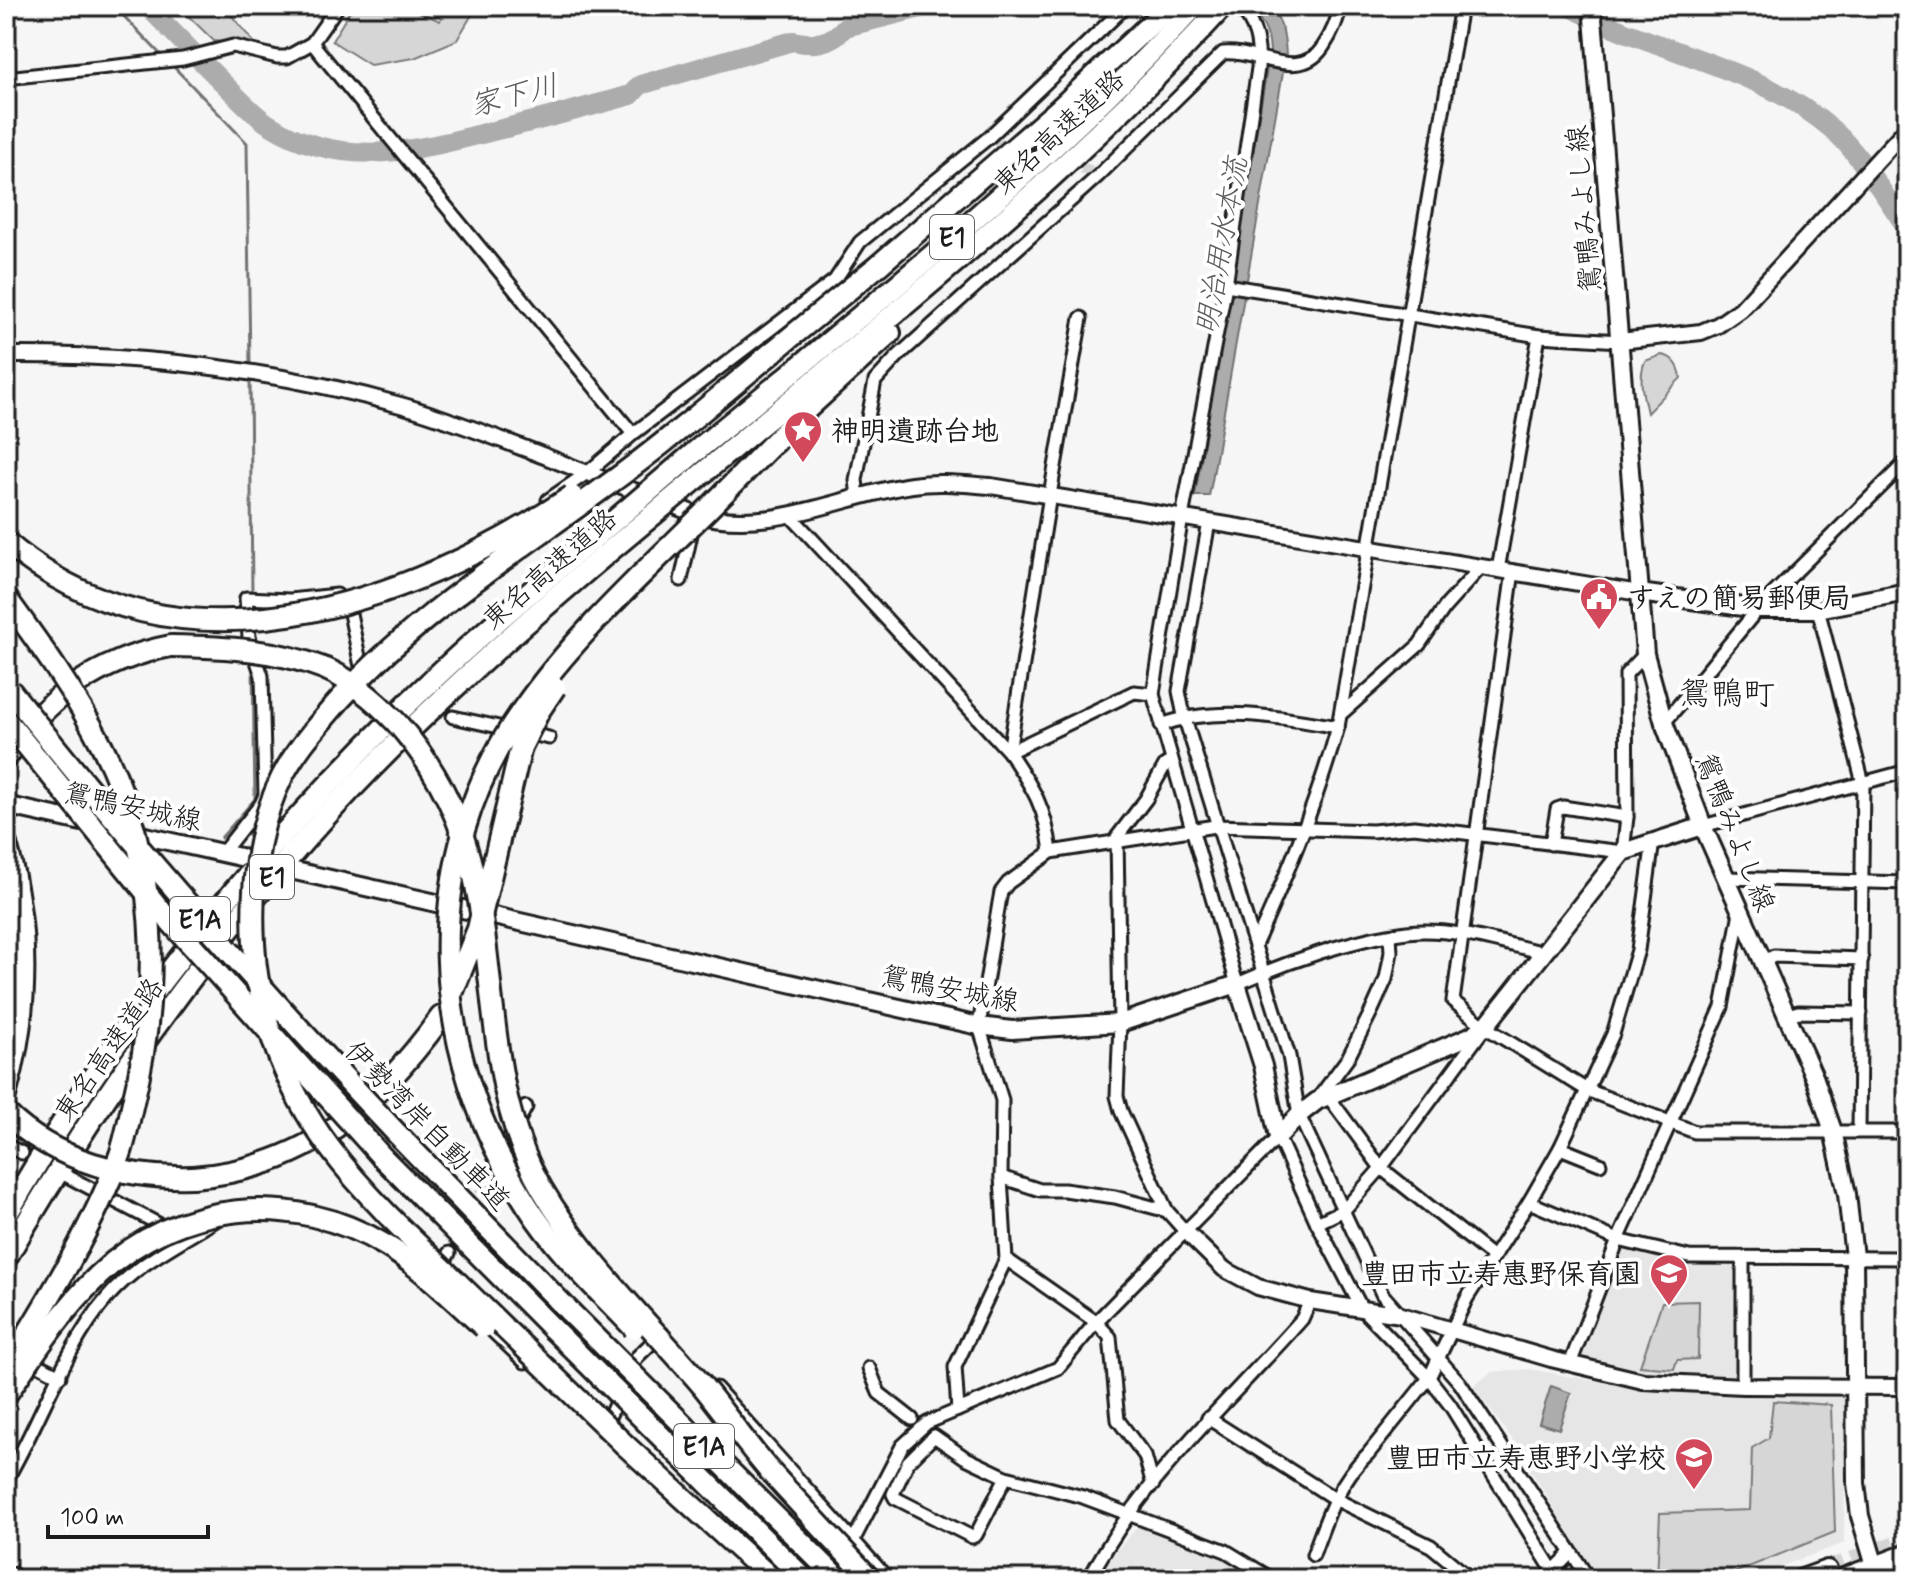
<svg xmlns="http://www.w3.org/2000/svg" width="1913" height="1585" viewBox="0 0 1913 1585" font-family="Mynerve,'Klee One',sans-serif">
	<rect width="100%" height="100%" fill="#f6f6f6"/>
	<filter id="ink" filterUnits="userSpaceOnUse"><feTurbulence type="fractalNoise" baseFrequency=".0125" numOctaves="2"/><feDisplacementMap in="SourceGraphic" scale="16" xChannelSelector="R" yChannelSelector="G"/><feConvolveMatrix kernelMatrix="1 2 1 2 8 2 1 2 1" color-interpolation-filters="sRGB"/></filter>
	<g filter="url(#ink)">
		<g fill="#e6e6e6">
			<polygon points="1621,1246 1690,1263 1740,1262 1741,1373 1735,1378 1662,1375 1587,1361 1581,1352 1618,1249"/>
			<polygon points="1530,1369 1637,1389 1846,1397 1844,1543 1747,1579 1597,1579 1512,1439 1473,1387 1491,1372"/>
			<polygon points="1139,1525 1225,1560 1256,1579 1100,1579 1113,1555"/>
		</g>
		<g fill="#d6d6d6" stroke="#797979" stroke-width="2">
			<polygon points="178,6 224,6 256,45 214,41"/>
			<polygon points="353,6 405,6 440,21 446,6 477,6 457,40 414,58 370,65 332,41"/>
			<path d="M1662,355C1674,357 1680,367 1681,378L1647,413C1643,395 1638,378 1645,361Z"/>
			<polygon points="1699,1301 1698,1359 1677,1360 1674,1369 1640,1366 1662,1302"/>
			<polygon points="1773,1401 1831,1405 1835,1532 1719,1579 1657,1579 1660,1513 1750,1510 1752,1448 1769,1438"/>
		</g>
		<g fill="#acacac" stroke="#727272" stroke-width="2">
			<path d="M1248,6H1270C1282,20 1285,36 1286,55L1212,481L1209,496H1195L1270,51C1269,31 1262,21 1248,6Z"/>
			<polygon points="1551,1386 1571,1393 1559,1429 1539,1423"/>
		</g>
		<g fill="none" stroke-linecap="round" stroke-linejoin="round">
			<g stroke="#727272" stroke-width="3">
				<polyline points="114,6 163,57"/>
				<polyline points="172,65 247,143 250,367"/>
				<polyline points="250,379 252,595"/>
				<polyline points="221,838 255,799 253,667"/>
			</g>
			<g stroke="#acacac" stroke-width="20">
				<path d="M147,6C172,31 196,56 220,80C236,95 252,114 270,125C341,170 414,151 489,132C537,121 584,108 631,95L640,85L793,41C813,46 831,44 845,27L928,6"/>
				<path d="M1569,6C1654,53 1758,65 1833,130C1861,155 1885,197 1907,228"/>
			</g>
			<g stroke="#d5d5d5" stroke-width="11" stroke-dasharray="11 5.5" stroke-linecap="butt">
				<polyline points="996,143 1045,157"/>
				<polyline points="1066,163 1091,171"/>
				<polyline points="449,1253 487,1180"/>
			</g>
			<polyline stroke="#d5d5d5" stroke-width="18" stroke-dasharray="18 9" stroke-linecap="butt" points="1827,1570 1907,1540"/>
			<defs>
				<g id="minor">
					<path d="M1238,6C1256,23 1260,44 1258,68L1226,285L1182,517L1153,694L1237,984C1287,962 1352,939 1407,932C1453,927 1501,943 1545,953"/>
					<polyline points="312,43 633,434"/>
					<polyline points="6,78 183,59 233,46 277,57 287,57 312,43 338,6"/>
					<polyline points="1226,285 1539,336 1620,341"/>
					<path d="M858,497L856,480L875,381L897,357L1098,176L1223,53C1256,49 1299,83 1323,47C1331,35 1338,20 1340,6"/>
					<polyline points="548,500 587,473 633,434 835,280 860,242 988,138 1126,6"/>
					<path d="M791,516L1009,752C1033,788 1046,808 1051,852"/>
					<polyline points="1209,522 1179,691 1184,716 1289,1056 1299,1115 1382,1294 1460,1383 1589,1579"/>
					<polyline points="1498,570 1539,336"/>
					<polyline points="1513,571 1453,1001 1485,1027 1587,1090 1695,1132 1907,1132"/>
					<polyline points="681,580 692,530"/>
					<polyline points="347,599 363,676"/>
					<polyline points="1818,609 1863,783 1859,1131"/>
					<polyline points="1341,714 1419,645 1445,607 1481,567"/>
					<polyline points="453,717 549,738"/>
					<polyline points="1664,723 1758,609 1907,461"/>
					<path d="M1161,725C1217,705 1281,717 1338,727"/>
					<polyline points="1009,752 1050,495 1081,318"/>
					<polyline points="1009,752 1134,692 1153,694"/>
					<polyline points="1172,761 1165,765 1146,799 1117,837 1120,1023 1117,1096 1121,1111 1167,1211 1184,1230"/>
					<polyline points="1703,826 1907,771"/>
					<polyline points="1551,844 1557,809 1563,807 1627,817"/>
					<polyline points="223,852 261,804 265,795 262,676 249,637 246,598 290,600 337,595"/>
					<polyline points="1727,878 1907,883"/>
					<path d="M1256,943C1288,873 1317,801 1338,727L1461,6"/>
					<polyline points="1762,962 1774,956 1862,959"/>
					<polyline points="1786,1016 1798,1012 1861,1013"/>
					<polyline points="1328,1096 1381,1168 1493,1257"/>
					<polyline points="1317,1100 1348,1058 1373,1008 1386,979 1391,952 1390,936"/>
					<polyline points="6,1145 22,1153"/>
					<polyline points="1560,1148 1600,1164"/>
					<polyline points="67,1176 168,1229"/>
					<polyline points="1001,1177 1040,1190 1064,1190 1115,1197 1167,1211"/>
					<polyline points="487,1180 526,1107"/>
					<polyline points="1529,1202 1618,1240 1689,1257 1907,1258"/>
					<polyline points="1317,1223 1344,1210 1381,1168 1480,1034"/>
					<polyline points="1006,1259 1096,1322 1110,1337 1118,1420 1145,1456 1153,1485"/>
					<polyline points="440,1271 449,1253"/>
					<polyline points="482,1321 525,1362"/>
					<polyline points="6,1348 60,1376"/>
					<polyline points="1570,1364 1618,1240 1722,1007 1740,912"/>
					<polyline points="869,1368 879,1393 912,1419"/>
					<polyline points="1743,1386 1743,1258"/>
					<polyline points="716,1388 888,1579"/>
					<polyline points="958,1410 955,1367 1006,1259 1001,1177 1002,1100 979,1026 999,903 1001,892 1008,883 1051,852 1215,826 1373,831 1414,827 1623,852 1627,817 1626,674 1645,654"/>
					<polyline points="1208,1418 1335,1499 1431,1546 1471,1579"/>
					<polyline points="603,1430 637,1357 662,1333"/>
					<polyline points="1006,1477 976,1535 972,1537 895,1498 893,1494 908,1462 934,1436 964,1457 1006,1477 1083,1497 1226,1551 1272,1579"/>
					<path d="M6,1480C40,1423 64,1348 107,1298C136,1264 178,1244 216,1220"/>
					<path d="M1313,1555C1326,1519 1339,1480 1368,1454L1429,1378L1467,1298L1529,1202L1560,1148L1587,1090L1613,1034L1638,950L1653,841"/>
					<polyline points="6,1571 22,1579"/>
					<polyline points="834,1578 902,1446 927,1423 1058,1368 1096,1322 1278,1137 1317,1223 1362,1309 1429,1378 1450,1405 1558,1579"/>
					<path d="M1089,1579C1141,1479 1228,1403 1302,1319L1310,1301"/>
					<polyline points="1545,1579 1571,1553"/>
				</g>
				<g id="tertiary">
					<polyline points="1620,341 1701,332 1718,325 1741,309 1907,128"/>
					<path d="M6,355C140,354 274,369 404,406C452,420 500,439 547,457C596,477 646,495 695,514C772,535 837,496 912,485C938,481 964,484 991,486L1639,593"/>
					<polyline points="1184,1230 1224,1269 1258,1287 1310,1301 1401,1315 1551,1359 1643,1381 1743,1386 1907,1387"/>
				</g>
				<g id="secondary">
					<polyline points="1592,6 1645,654 1664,723 1703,826 1815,1079 1833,1131 1847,1194 1854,1257 1856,1483 1860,1516 1875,1566"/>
					<polyline points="1639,593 1758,609 1818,609 1907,592"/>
					<polyline points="14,807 240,857"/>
					<polyline points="295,871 979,1026 1012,1030 1120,1023 1237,984 1263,1066 1278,1137 1299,1115 1317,1101 1470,1036 1485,1027 1623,852 1703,826"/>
				</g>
				<g id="trunk">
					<polyline points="1802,1579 1827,1570"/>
					<polyline points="1841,1579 1907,1554"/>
					<polyline points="1891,1579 1907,1573"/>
				</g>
				<g id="motorway">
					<polyline points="880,264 1058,110 1170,6"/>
					<path d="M695,452C868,311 1043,170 1195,6"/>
					<path d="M708,469C885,321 1068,177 1223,6"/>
					<polyline points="725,492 806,410 890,333"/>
					<path d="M6,758C44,698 101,659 171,646"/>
					<path d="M6,844C29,926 29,1010 6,1092"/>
					<polyline points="402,1139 570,1312"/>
					<polyline points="382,1157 553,1329"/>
					<path d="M193,1177C308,1168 376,1106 441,1017"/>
					<path d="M6,1216C112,1030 248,862 400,711C462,650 528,594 594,538"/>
					<path d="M6,1258C93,1108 193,965 308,836C399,734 502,642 606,554"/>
					<polyline points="625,1445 772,1579"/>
				</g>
			</defs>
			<use href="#minor" stroke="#1c1c1c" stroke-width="17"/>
			<use href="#tertiary" stroke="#1c1c1c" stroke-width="20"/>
			<use href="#secondary" stroke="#1c1c1c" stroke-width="22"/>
			<use href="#trunk" stroke="#1c1c1c" stroke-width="24"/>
			<use href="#motorway" stroke="#1c1c1c" stroke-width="26"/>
			<use href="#minor" stroke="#fff" stroke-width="11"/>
			<use href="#tertiary" stroke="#fff" stroke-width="14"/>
			<use href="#secondary" stroke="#fff" stroke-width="16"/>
			<use href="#trunk" stroke="#fff" stroke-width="18"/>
			<use href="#motorway" stroke="#fff" stroke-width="20"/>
			<defs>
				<g id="motorway-bridge">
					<polyline points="764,359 880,264"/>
					<polyline points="594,538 695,452"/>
					<path d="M6,542C175,687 408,606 572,496"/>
					<polyline points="606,554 708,469"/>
					<path d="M6,598C41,646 75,693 102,746C158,856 162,984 133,1102C129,1119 126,1138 120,1155C91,1231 48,1300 6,1369"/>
					<path d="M171,646C224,647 276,649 326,669C353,681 376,701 396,722C452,785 473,850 484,933C496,1021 496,1110 542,1189C584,1261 647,1321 701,1384C724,1412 744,1441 767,1468C801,1506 836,1542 870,1579"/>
					<path d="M9,689C132,846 265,994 402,1139"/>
					<polyline points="6,720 162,912 382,1157"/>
					<polyline points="453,991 478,929 521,747 539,711 555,687"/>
					<path d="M6,1113C54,1161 127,1179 193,1177"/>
					<polyline points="570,1312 838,1579"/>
					<path d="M634,1328C597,1289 556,1251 527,1205C429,1053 415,861 523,709C579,629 656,562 725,492"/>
					<polyline points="553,1329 804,1579"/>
					<path d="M6,1395C34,1353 62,1310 99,1275C177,1200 293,1190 385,1245C422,1267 452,1299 484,1327"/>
					<path d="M625,1445C570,1392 515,1339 461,1286C415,1242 367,1198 329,1147C286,1089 257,1015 254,943C251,888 257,827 282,777C294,753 312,732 329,712C406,622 508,558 602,489C662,446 718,398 774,351"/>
				</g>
			</defs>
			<use href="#motorway-bridge" stroke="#1c1c1c" stroke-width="26" stroke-linecap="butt"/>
			<use href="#motorway-bridge" stroke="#fff" stroke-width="20"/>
		</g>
	</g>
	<defs>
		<symbol id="sight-pin" viewBox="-11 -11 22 30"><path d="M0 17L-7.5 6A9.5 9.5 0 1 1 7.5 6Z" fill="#d1495b" stroke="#fff"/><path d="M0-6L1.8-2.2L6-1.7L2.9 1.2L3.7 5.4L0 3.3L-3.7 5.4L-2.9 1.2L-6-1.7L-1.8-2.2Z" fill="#fff"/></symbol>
		<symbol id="civic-pin" viewBox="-11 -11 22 30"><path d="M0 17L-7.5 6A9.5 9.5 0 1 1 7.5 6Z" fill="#d1495b" stroke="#fff"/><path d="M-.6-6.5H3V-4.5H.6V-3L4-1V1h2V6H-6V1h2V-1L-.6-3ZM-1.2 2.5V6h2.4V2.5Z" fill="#fff"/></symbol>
		<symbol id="school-pin" viewBox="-11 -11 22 30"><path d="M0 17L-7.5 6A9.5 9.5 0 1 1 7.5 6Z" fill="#d1495b" stroke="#fff"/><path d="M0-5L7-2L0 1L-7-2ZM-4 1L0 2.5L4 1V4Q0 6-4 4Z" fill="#fff"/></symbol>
	</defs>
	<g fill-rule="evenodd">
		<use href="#sight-pin" x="781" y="408" width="44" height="60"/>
		<use href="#civic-pin" x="1577" y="575" width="44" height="60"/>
		<use href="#school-pin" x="1647" y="1251" width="44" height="60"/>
		<use href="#school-pin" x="1672" y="1435" width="44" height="60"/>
	</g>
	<g text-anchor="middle" stroke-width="8" stroke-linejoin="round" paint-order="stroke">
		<g fill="#fff" stroke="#606060" stroke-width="2">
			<rect x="930" y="215" width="44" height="44" rx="6"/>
			<rect x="250" y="855" width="44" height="44" rx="6"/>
			<rect x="170" y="897" width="60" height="44" rx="6"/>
			<rect x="674" y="1424" width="60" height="44" rx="6"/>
		</g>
		<g font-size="26" font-weight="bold" fill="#1c1c1c">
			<text x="952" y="246">E1</text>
			<text x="272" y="886">E1</text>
			<text x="200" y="928">E1A</text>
			<text x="704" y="1455">E1A</text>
		</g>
		<g font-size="28" fill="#1c1c1c" stroke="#fff">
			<text transform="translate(1058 131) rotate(-43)" y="10">東名高速道路</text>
			<text transform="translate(1583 209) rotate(-95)" y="10">鴛鴨みよし線</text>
			<text transform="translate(549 568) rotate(-41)" y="10">東名高速道路</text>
			<text transform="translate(133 806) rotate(12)" y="10">鴛鴨安城線</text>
			<text transform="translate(1736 832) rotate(68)" y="10">鴛鴨みよし線</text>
			<text transform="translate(950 988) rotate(11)" y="10">鴛鴨安城線</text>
			<text transform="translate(108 1049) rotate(-55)" y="10">東名高速道路</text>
			<text transform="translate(428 1125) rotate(46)" y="10">伊勢湾岸自動車道</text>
		</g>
		<g font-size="28" font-weight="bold" fill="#1c1c1c" stroke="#fff" text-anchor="start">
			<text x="831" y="440">神明遺跡台地</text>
			<text x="1627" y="607">すえの簡易郵便局</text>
			<text x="1641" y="1283" text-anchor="end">豊田市立寿惠野保育園</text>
			<text x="1666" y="1467" text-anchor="end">豊田市立寿恵野小学校</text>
		</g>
		<g font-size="30" font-style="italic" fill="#5d5d5d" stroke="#fff">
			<text transform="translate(514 95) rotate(-14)" y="10">家下川</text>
			<text transform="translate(1221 246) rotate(-80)" y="10">明治用水本流</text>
		</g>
		<g font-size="32" fill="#1c1c1c" stroke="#fff">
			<text x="1727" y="704">鴛鴨町</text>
		</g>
	</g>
	<rect width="1913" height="1585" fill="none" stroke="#fff" stroke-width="32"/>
	<rect x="16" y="16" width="1881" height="1553" fill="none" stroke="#1c1c1c" stroke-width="3" filter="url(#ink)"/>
	<path d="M48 1525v12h160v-12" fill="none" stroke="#1c1c1c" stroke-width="4"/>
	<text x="60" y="1525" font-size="24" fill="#1c1c1c" stroke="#ffffff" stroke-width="6" paint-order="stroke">100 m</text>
</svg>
